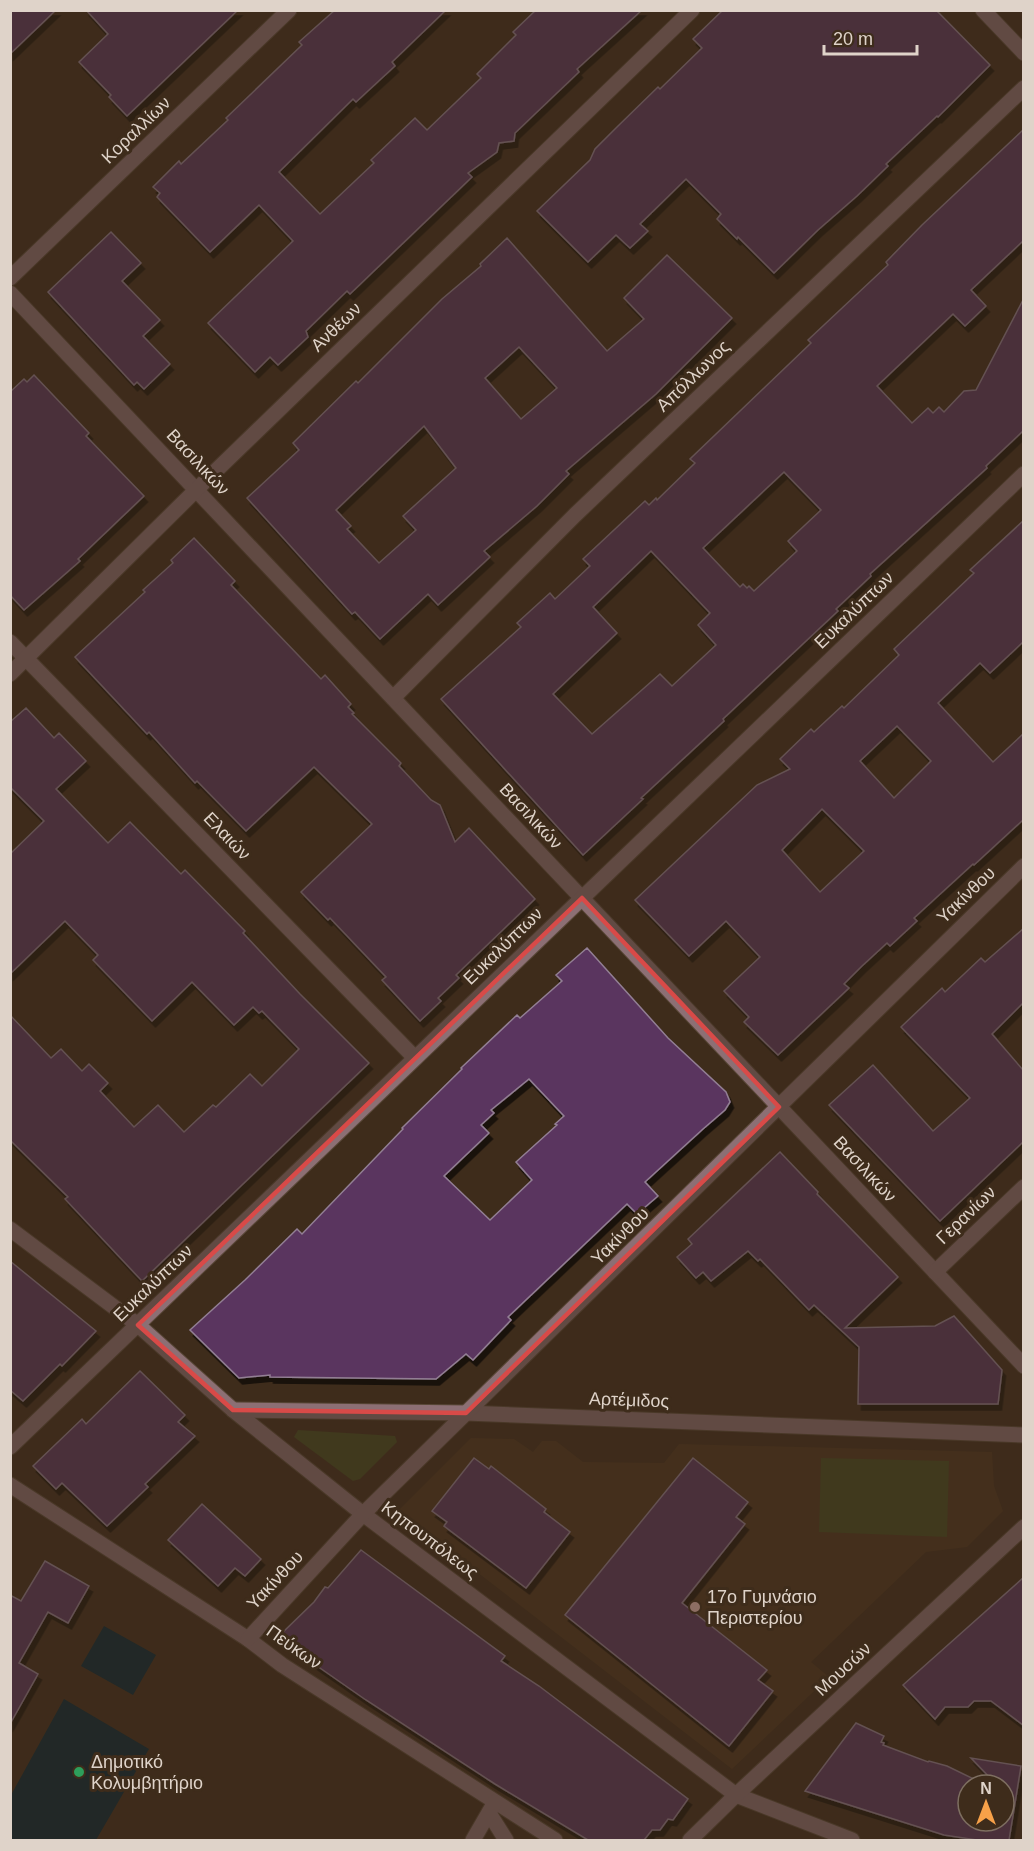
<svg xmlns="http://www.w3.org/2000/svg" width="1034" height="1851" viewBox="0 0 1034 1851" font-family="Arial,sans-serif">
	<defs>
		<filter id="shadow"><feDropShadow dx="3.5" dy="6" stdDeviation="0" flood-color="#0009"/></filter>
	</defs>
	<rect width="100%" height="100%" fill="#3e2c1b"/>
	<polygon fill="#4c341e" points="471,1438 514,1439 533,1452 542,1441 556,1441 583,1462 664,1463 679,1444 992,1452 994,1486 1003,1511 967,1547 926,1552 811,1662 829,1677 732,1769 398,1511"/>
	<g fill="#434920">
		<polygon points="298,1430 395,1436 397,1442 360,1479 353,1481 294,1437"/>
		<polygon points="821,1458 949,1461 947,1537 819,1532"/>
	</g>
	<g fill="#012435">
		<polygon points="104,1626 156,1655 133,1695 81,1666"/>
		<polygon points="64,1699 149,1749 96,1840 11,1840 11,1795"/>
	</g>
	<g fill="#5a345f" stroke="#927f94" stroke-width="1.5" fill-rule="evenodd" filter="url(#shadow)">
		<polygon points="10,10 56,10 10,54"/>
		<polygon points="86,10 238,10 127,116 109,97 111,95 79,62 108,34"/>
		<polygon points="335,10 446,10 392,62 395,66 356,102 353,99 279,172 320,214 374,163 371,160 415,118 427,130 481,78 477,74 516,35 513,32 536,10 642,10 577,69 579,72 515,133 514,141 499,143 497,152 468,173 472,177 350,294 347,291 306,331 308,337 278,365 270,357 255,372 208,323 293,241 259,205 210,252 157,197 160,193 153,187 179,161 181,164 228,120 226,118 302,45 299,42"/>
		<polygon points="723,10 936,10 990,65 938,117 937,116 886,164 888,166 857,196 818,230 774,273 738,237 737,239 717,219 721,214 686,179 640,224 648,231 630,248 616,235 588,262 537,211 590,160 595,149 617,127 658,87 660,89 702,48 693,39"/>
		<path d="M1023,130V241L971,290L986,306L965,326L953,314L877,386L912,423L928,408L933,413L939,407L944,412L964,391L976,390L1023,300V431L986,466L987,468L870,574L871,576L836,609L838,611L723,719L724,721L641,798L643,799L583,855L441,699L521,627L517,623L550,593L555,599L590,566L583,559L645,501L649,505L656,498L657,500L695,463L690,459L811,343L808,340L888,265L886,262L922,225ZM784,472L821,510L788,541L797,551L754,591L749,586L747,588L743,584L740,587L703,548ZM651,551L710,613L698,625L716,645L672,686L660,674L592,734L553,694L617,633L593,607Z"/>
		<polygon points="111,232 141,263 122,281 160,320 143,336 170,364 144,389 137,382 134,385 48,292"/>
		<path d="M507,238L607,351L644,319L624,298L667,255L732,318L656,394L566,471L569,474L537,506L484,551L490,557L438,605L428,594L380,639L355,612L352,614L247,498L299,450L293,443L356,381L358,383L442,299L481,266L480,264ZM519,347L557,388L521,419L485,378ZM424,426L456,468L403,516L416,530L379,563L347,529L351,526L336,510Z"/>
		<polygon points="34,375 89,433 86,436 144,496 78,559 80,561 24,610 10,595 10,392 24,379 27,382"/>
		<path d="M1023,521V642L990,673L980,663L938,703L993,762L1023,734V820L974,865L973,864L914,918L917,921L890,946L887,943L862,966L844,984L849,988L778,1055L744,1022L749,1017L724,991L760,957L726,921L689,956L635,900L757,785L790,769L780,759L811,729L814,732L842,706L844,708L899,655L894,649L974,573L970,570ZM897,726L931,761L894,798L860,761ZM822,809L864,851L820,892L782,850Z"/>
		<polygon points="194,538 235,581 231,585 321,679 325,675 351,704 348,707 354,713 352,714 401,763 399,766 431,800 440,805 455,842 469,828 535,899 456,975 459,978 438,998 441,1001 420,1021 382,980 386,977 330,918 328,920 301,892 372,824 314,767 246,831 197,781 195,783 149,732 147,734 75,657 145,592 143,590 173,563 171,560"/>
		<polygon points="26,708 54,738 59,733 86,761 56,789 108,843 130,822 181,874 185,870 245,931 243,933 300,994 369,1063 142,1281 65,1199 68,1197 10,1140 10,1015 51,1058 61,1049 82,1071 89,1064 108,1083 100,1091 134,1127 158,1105 184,1132 213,1105 216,1107 250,1074 262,1086 299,1049 262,1011 259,1013 253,1007 234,1025 192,982 152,1021 93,960 98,955 65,921 10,974 10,854 44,821 10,787 10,722"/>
		<polygon points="1023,929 1023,1003 992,1034 1023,1070 1023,1142 940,1221 829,1105 873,1065 933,1131 970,1098 901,1027 942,988 945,992 981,958 985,962"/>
		<path d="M587,948L668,1038L726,1092L730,1102L725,1110L703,1129L645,1182L658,1196L637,1214L627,1204L508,1317L511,1320L473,1360L466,1354L436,1379L270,1377V1375L239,1378L190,1330L245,1280L297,1229L302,1234L403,1129L402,1128L462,1069L461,1068L517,1015L520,1018L562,981L556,975ZM529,1079L564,1116L555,1124L557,1125L516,1162L532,1180L490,1220L444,1176L489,1133L481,1125L494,1113L491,1110Z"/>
		<polygon points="780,1152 818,1192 817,1194 898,1277 845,1328 935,1326 954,1316 1002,1370 998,1404 858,1404 859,1347 814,1305 809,1310 760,1259 758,1261 748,1251 711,1281 703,1272 696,1278 677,1257 692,1244 688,1239"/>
		<polygon points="10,1261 96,1331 62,1366 60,1364 23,1401 10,1390"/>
		<polygon points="140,1371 185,1415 178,1422 195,1436 145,1484 148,1487 107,1526 62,1483 56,1489 33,1466 82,1419 86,1424"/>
		<polygon points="474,1458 489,1469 491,1466 546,1509 544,1512 570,1532 526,1588 444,1526 447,1522 432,1511"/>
		<polygon points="693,1458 748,1502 736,1517 745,1524 682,1603 767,1670 758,1680 773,1691 729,1746 565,1615"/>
		<polygon points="202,1504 261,1559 245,1576 235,1568 218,1586 168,1540"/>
		<polygon points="361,1550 505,1656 501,1661 539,1686 688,1799 673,1820 668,1819 660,1830 652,1830 644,1840 588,1840 495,1784 366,1700 277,1638 314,1602 325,1587 328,1588"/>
		<polygon points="45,1561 89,1586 68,1623 48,1612 19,1663 38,1674 10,1724 10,1595 21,1601"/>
		<polygon points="1023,1578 1023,1725 991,1701 974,1701 968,1707 945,1707 935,1719 903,1685"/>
		<polygon points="856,1723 884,1736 881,1742 884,1743 883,1745 928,1762 929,1761 947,1766 986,1785 968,1785 968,1821 1004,1821 1004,1785 997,1785 971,1758 1021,1766 1009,1840 977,1840 944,1835 805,1791"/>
	</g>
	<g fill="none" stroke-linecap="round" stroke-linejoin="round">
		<defs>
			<g id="minor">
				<polyline points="983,10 1024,53"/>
				<polyline points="10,278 289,10"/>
				<polyline points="10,293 1024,1366"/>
				<polyline points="10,642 415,1058"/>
				<polyline points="10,674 197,489 692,10"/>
				<polyline points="393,698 575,515 1024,88"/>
				<polyline points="10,1229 138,1325 233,1410 363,1514 736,1795 852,1840"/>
				<polyline points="935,1272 1024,1187"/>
				<polyline points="233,1410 466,1413 1024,1435"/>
				<polyline points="10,1447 1024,474"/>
				<polyline points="10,1485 248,1639 282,1665 555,1840"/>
				<polyline points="248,1639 363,1514 1024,866"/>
				<polyline points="489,1813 506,1840"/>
				<polyline points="473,1840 495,1802"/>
				<polyline points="690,1840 736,1795 1024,1527"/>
			</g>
		</defs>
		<use href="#minor" stroke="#584737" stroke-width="17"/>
		<use href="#minor" stroke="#8c6f74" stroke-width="15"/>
	</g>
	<path d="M0 0H1034V1851H0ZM582,898L779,1107L466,1413L233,1410L138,1325Z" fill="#3e2c1b" fill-opacity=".55" fill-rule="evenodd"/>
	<path fill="none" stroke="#d84a48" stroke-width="4.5" stroke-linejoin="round" d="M582,898L779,1107L466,1413L233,1410L138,1325Z"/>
	<circle fill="#8d6e63" stroke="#3e2c1b" stroke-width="2" cx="695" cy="1607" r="6"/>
	<circle fill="#2e9e5b" stroke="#3e2c1b" stroke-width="2" cx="79" cy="1772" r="6"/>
	<g text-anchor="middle" stroke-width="6" stroke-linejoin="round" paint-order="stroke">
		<g font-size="18" fill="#dfd3c9" stroke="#3e2c1b">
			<text transform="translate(136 130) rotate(-44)" y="6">Κοραλλίων</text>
			<text transform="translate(336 327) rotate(-44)" y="6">Ανθέων</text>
			<text transform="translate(693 376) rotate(-44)" y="6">Απόλλωνος</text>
			<text transform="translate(198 462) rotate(47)" y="6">Βασιλικών</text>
			<text transform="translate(854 610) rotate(-44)" y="6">Ευκαλύπτων</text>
			<text transform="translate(531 816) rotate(47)" y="6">Βασιλικών</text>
			<text transform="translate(227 836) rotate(46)" y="6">Ελαιών</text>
			<text transform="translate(966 895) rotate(-44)" y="6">Υακίνθου</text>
			<text transform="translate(503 946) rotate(-44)" y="6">Ευκαλύπτων</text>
			<text transform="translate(865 1169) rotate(47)" y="6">Βασιλικών</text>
			<text transform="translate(966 1215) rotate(-44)" y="6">Γερανίων</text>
			<text transform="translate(620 1236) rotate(-45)" y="6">Υακίνθου</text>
			<text transform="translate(153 1283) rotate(-44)" y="6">Ευκαλύπτων</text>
			<text transform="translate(629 1400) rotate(2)" y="6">Αρτέμιδος</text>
			<text transform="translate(430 1540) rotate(37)" y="6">Κηπουπόλεως</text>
			<text transform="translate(275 1580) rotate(-47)" y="6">Υακίνθου</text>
			<text transform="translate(294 1647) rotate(35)" y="6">Πεύκων</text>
			<text transform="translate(843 1669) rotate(-43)" y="6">Μουσών</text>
		</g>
		<g font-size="18" fill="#dfd3c9" stroke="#3e2c1b" text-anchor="start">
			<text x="707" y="1603">17ο Γυμνάσιο<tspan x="707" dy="21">Περιστερίου</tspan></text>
			<text x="91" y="1768">Δημοτικό<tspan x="91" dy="21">Κολυμβητήριο</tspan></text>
		</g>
	</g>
	<rect width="1034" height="1851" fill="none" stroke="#dfd3c9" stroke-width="24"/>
	<g transform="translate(986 1803)"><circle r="28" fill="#3e2c1b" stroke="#7e6f61" stroke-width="1.5"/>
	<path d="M0-4.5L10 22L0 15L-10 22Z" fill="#f7a149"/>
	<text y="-9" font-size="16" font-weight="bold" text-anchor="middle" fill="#dfd3c9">N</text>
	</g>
	<path d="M824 45v9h93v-9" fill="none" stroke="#dfd3c9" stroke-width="3"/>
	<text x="833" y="45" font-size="18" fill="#dfd3c9" stroke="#3e2c1b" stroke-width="4.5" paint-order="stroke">20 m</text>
</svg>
